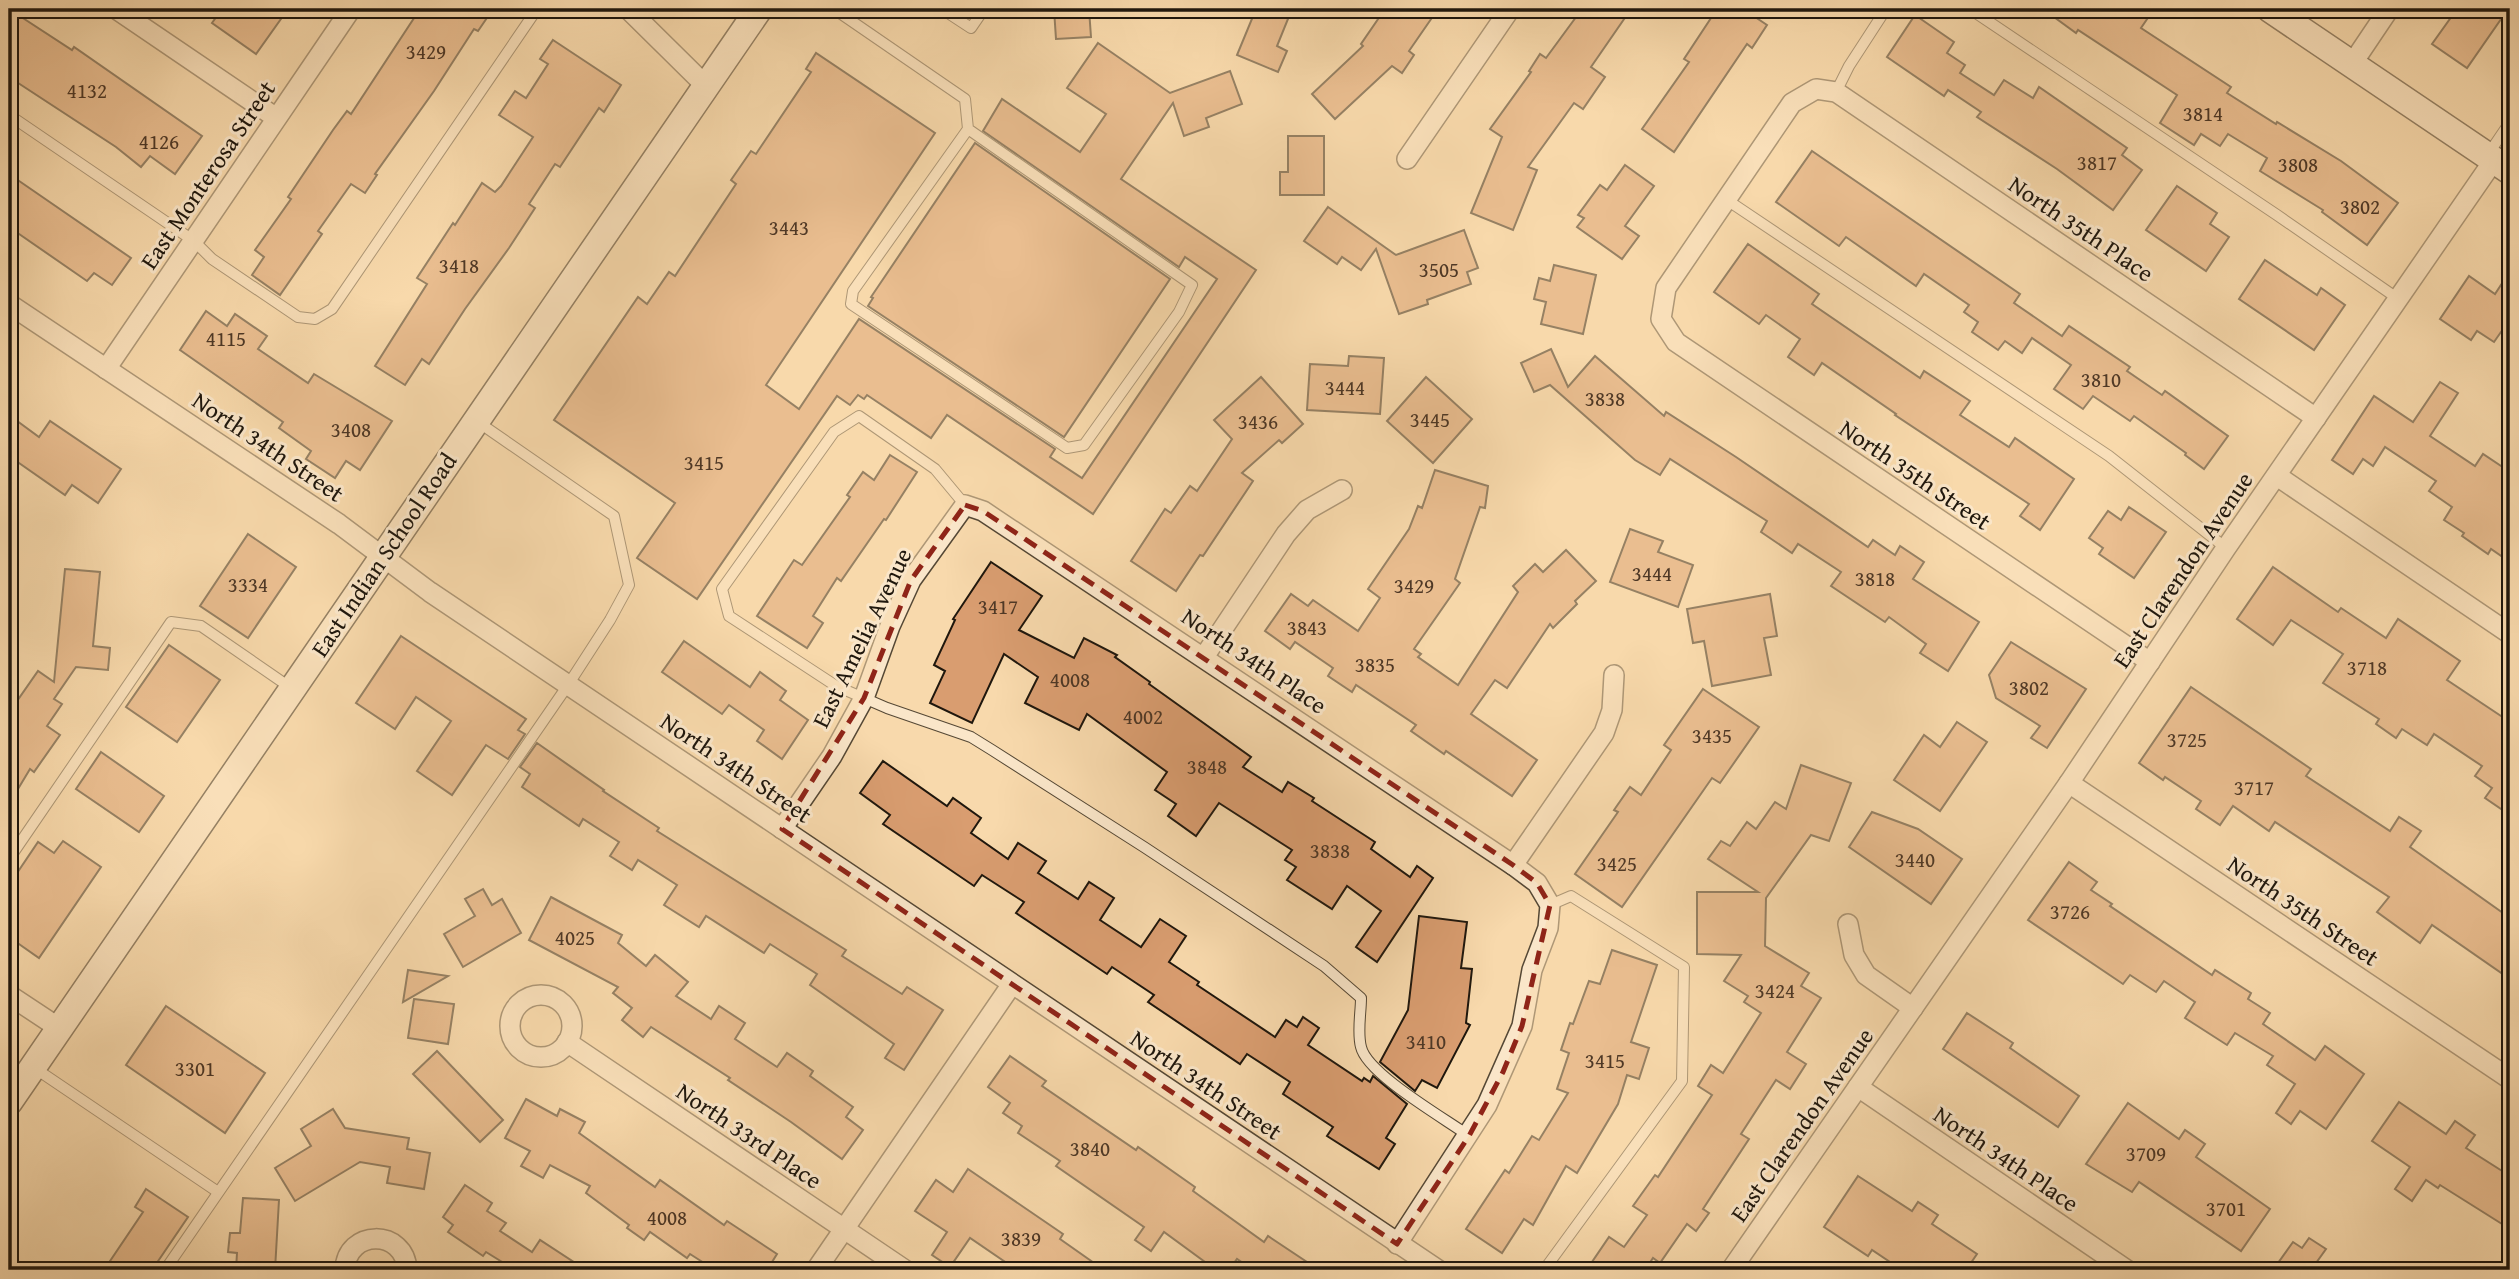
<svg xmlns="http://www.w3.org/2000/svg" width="2519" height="1279" viewBox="0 0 2519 1279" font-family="'Gentium Book Plus',serif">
	<rect width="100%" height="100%" fill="#f8d9ac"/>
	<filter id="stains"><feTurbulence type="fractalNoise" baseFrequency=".00286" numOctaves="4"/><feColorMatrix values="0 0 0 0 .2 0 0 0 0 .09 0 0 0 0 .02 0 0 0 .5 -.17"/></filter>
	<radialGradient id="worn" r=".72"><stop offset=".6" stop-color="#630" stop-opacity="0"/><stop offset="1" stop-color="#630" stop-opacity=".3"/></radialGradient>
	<g fill="#d99d70" stroke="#1f170d" stroke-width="2">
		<polygon points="9,9 72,50 74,47 202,136 175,174 150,156 141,167 116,147 9,77"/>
		<polygon points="222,9 288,9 256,54 212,23"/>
		<polygon points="420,9 493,9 478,31 474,29 434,91 375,174 377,175 365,193 351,184 318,231 322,234 280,295 252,275 264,257 255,250 291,199 288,197 333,130 347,111 351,114"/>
		<polygon points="1054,9 1089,9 1091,37 1056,39"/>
		<polygon points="1256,9 1292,9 1277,46 1287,51 1278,72 1237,55"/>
		<polygon points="1385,9 1438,9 1409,51 1414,55 1402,73 1392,66 1335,119 1312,94 1363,46 1361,44"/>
		<polygon points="1582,9 1631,9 1591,67 1605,77 1583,109 1574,103 1528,167 1537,170 1513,230 1471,213 1502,137 1490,129 1531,72 1529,71 1540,54 1546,58"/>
		<polygon points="1717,9 1743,9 1767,25 1752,48 1747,44 1674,152 1642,129 1689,62 1684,59"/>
		<polygon points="2043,9 2154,9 2141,28 2231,87 2227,93 2276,124 2277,122 2341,161 2398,203 2367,245 2322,212 2323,210 2260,171 2267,158 2228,134 2220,146 2201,134 2194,145 2160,123 2177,95 2078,30 2076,33"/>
		<polygon points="2457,9 2508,9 2467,68 2432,44"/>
		<polygon points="1915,15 1954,42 1947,53 1965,65 1960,73 1994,95 2004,80 2033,98 2039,87 2127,148 2122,155 2142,170 2113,210 2057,169 1977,117 1981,112 1948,90 1944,96 1887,57"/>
		<polygon points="553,40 621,85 604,112 599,108 560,167 555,164 529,204 535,208 509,248 465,309 429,364 422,359 405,385 375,366 427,284 417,278 453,223 455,225 482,183 495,192 501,186 533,137 499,115 515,91 526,98 548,64 540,59"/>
		<polygon points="1098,43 1170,93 1230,71 1242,104 1206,118 1209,127 1184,136 1173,103 1121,179 1256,270 1093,514 947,415 931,438 867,395 864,399 858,395 850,405 837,396 697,599 637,558 675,503 554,420 638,297 647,304 669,272 675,276 736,184 731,180 751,151 756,154 811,72 806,69 816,53 935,133 766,385 799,409 859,319 1055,449 1050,457 1082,478 1217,279 1185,257 1179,267 983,131 1002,99 1080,152 1106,114 1067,88"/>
		<polygon points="1288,136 1324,136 1324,195 1280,195 1280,172 1288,172"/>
		<polygon points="975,143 1170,279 1064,437 868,306 873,298 871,297"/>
		<polygon points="1812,151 2020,294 2014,303 2062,336 2069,326 2130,367 2127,371 2162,395 2165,391 2228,436 2204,469 2185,455 2186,453 2134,416 2130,421 2093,396 2083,409 2054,389 2071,365 2032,338 2022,353 2005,341 1998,350 1972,332 1978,322 1964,312 1969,305 1924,274 1916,286 1846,237 1839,246 1776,202"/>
		<polygon points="1625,165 1654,186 1625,226 1639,236 1622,259 1577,227 1584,218 1578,215 1600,185 1607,190"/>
		<polygon points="9,174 131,258 112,285 94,273 87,281 9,227"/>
		<polygon points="2177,186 2217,213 2210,224 2229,237 2206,271 2146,230"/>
		<polygon points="1328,207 1396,255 1464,230 1478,268 1467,272 1471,284 1427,300 1428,304 1399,314 1376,249 1361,270 1342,257 1337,264 1304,241"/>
		<polygon points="1748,244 1819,294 1812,304 1920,378 1924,371 1970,401 1960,415 2009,447 2015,438 2074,479 2040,530 2020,516 2029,504 1895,415 1896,414 1822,363 1814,375 1788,357 1800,339 1766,315 1759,324 1714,292"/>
		<polygon points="2265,260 2317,295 2321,288 2345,305 2314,350 2239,299"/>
		<polygon points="1554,265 1596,275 1583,334 1541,324 1546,302 1534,299 1539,278 1550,281"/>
		<polygon points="2510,271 2510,319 2494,342 2477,331 2471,340 2440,319 2469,276 2495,294"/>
		<polygon points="206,311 227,326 235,314 267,336 258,349 308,383 314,374 392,421 360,470 346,461 335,478 306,459 311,451 279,428 283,422 180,350"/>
		<polygon points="1551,349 1568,387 1595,356 1664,416 1666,412 1736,457 1868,547 1873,540 1895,555 1900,546 1924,562 1913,579 1979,622 1948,671 1920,653 1926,644 1889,617 1885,622 1831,586 1841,572 1798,544 1792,553 1761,532 1767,521 1670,459 1660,475 1635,460 1550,385 1534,392 1521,363"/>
		<polygon points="1349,356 1384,358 1380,414 1307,410 1310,364 1348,366"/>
		<polygon points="1261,377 1303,424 1282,443 1279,440 1242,473 1253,481 1203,556 1200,555 1176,591 1131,561 1165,509 1171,513 1190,486 1197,491 1232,439 1214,420"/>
		<polygon points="1426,377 1472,419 1433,463 1387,421"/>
		<polygon points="2440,382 2458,393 2430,436 2475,466 2483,454 2510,472 2510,562 2491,549 2488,554 2462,536 2464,533 2444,520 2452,507 2429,491 2436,481 2385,447 2373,466 2363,459 2353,474 2332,460 2374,396 2413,422"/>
		<polygon points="9,415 39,437 50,421 121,469 98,503 72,485 65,495 9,456"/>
		<polygon points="890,455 917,472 886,520 884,519 841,581 837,578 813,616 823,623 807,648 757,616 794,560 802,565 850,497 847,495 863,472 874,480"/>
		<polygon points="1435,470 1488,486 1485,508 1480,507 1455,579 1460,583 1414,649 1421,654 1418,657 1458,685 1518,592 1513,586 1535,564 1543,572 1566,550 1596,581 1575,601 1577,604 1553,628 1550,624 1507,688 1495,680 1471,714 1537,760 1512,796 1446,751 1444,754 1411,731 1416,725 1356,685 1352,692 1328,676 1333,668 1295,642 1290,649 1265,631 1291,594 1308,606 1313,600 1358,631 1380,598 1368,589 1409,529 1418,506 1422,508"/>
		<polygon points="2129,507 2166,532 2134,578 2099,554 2103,548 2089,538 2108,511 2121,520"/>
		<polygon points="1630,529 1663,541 1658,552 1693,565 1678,607 1610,582"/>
		<polygon points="248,534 296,567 248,638 200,606"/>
		<polygon points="991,562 1042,596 1019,630 1074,658 1084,638 1117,655 1115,657 1150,682 1149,684 1251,757 1243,767 1282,792 1288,782 1314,798 1312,801 1375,842 1371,849 1410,877 1417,866 1433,878 1377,962 1356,947 1381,911 1347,886 1332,909 1287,880 1296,867 1285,860 1292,850 1219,803 1196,836 1168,816 1176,804 1155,790 1167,772 1087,714 1079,730 1025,703 1038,677 1004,654 972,723 930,703 945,671 934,665 955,620 953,619"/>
		<polygon points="2273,567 2338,612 2341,608 2386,638 2398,619 2460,661 2447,680 2510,722 2510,815 2485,798 2492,788 2475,776 2482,766 2434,734 2427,745 2402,729 2396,738 2376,724 2379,719 2323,683 2343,654 2291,620 2273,645 2237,619"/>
		<polygon points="65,569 100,572 93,646 110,648 108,670 76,667 54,699 62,704 47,726 60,735 34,772 30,769 9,804 9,695 17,701 38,671 54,682"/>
		<polygon points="1770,594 1777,636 1764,638 1771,675 1712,686 1704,641 1693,643 1687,609"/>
		<polygon points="401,636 526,719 518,730 525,734 508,759 486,745 452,795 417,771 451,721 416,697 395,729 356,703"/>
		<polygon points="684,641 750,687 760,672 786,691 780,700 808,720 782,759 757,741 764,730 729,705 722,714 662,672"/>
		<polygon points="2011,642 2086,689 2047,748 2031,738 2040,726 1996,698 1989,675"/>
		<polygon points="169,645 220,680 177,742 126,707"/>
		<polygon points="2191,687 2311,769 2306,776 2390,831 2399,817 2421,831 2410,847 2510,918 2510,979 2432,925 2420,943 2377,912 2389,897 2275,822 2269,831 2233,806 2220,825 2196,809 2201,801 2165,777 2163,780 2139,763"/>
		<polygon points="1703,689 1759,727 1720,783 1712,778 1622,907 1575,874 1618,812 1614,810 1630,787 1641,795 1671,750 1664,745"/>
		<polygon points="1957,722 1987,742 1940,811 1894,780 1924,735 1940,747"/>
		<polygon points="537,743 604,790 603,791 659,828 657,831 846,950 842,956 902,994 907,987 943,1010 904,1070 885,1058 894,1044 810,985 817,974 770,944 764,953 706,916 699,927 664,905 677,885 638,860 632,870 610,856 619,842 583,819 579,826 522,787 530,774 520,767"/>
		<polygon points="101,752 164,796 139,832 76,789"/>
		<polygon points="883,761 947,806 953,798 981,818 971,833 1008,859 1018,843 1046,861 1038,873 1078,899 1089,882 1114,898 1100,920 1141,947 1160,919 1186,936 1169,962 1199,982 1197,985 1275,1037 1286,1020 1297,1027 1303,1017 1319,1028 1308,1045 1362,1081 1364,1078 1370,1082 1373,1076 1407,1104 1386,1138 1395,1144 1379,1169 1327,1136 1333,1127 1283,1094 1290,1082 1247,1054 1240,1064 1148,1002 1154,995 1112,967 1107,974 1016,913 1024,902 982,875 974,886 883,824 890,815 860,793"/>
		<polygon points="1801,765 1851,783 1829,841 1811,835 1766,898 1765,946 1809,973 1801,986 1821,998 1787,1052 1806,1064 1790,1089 1776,1080 1741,1134 1749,1139 1703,1209 1709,1213 1696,1231 1687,1224 1660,1263 1653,1258 1645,1270 1605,1270 1592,1262 1609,1237 1624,1247 1647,1215 1633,1206 1655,1175 1658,1177 1712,1095 1698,1086 1711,1065 1723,1073 1761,1013 1744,1002 1748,996 1724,981 1741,955 1697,954 1697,892 1758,892 1708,859 1721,841 1730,846 1747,822 1756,829 1775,802 1786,809"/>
		<polygon points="1872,812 1918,829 1962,859 1931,904 1849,847"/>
		<polygon points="63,841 101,867 39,958 9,937 9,885 38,842 54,853"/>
		<polygon points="2069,862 2097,882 2091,890 2112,904 2110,906 2212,975 2215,970 2251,993 2248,999 2270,1013 2263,1024 2315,1060 2325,1046 2364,1074 2326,1129 2300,1111 2291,1124 2276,1113 2295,1084 2267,1065 2273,1056 2235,1033 2227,1045 2185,1018 2195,1002 2164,981 2156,992 2130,975 2123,984 2028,920"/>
		<polygon points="483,889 492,905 502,899 521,933 463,967 444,934 475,916 465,899"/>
		<polygon points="551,897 622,935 618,943 646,966 655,955 688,982 676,996 711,1019 719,1006 745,1023 735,1039 777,1067 787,1053 813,1071 810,1076 853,1107 846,1117 863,1130 842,1159 791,1122 728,1080 730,1078 651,1027 643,1037 622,1020 632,1008 613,993 618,987 529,940"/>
		<polygon points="1419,916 1467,922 1461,968 1472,969 1466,1023 1470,1025 1437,1088 1422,1080 1415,1091 1380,1062 1408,1010"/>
		<polygon points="1612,950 1657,965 1631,1042 1649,1048 1639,1079 1627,1075 1618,1104 1577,1173 1566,1166 1533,1225 1524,1219 1502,1253 1466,1229 1505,1170 1509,1173 1532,1136 1539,1140 1568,1093 1557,1089 1569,1053 1561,1050 1570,1023 1573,1024 1589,981 1600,984"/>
		<polygon points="408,970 448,976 403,1002"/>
		<polygon points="414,999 454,1004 448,1044 408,1038"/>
		<polygon points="166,1006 265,1073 225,1133 126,1065"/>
		<polygon points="1967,1013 2013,1043 2010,1048 2079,1096 2058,1127 1943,1049"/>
		<polygon points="437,1051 503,1120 480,1142 413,1074"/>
		<polygon points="1010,1056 1046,1081 1042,1086 1136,1150 1138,1147 1195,1187 1193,1191 1264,1242 1268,1236 1319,1270 1253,1270 1237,1259 1229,1270 1216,1270 1164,1232 1151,1251 1135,1240 1144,1227 1056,1166 1060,1161 1018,1133 1022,1126 1003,1113 1010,1103 988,1087"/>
		<polygon points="526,1099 557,1116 560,1109 585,1122 579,1133 655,1187 660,1180 724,1225 727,1221 777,1254 767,1270 715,1270 690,1254 687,1258 650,1232 644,1240 627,1228 629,1225 586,1193 590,1186 550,1165 543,1178 521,1166 530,1151 505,1138"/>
		<polygon points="2399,1102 2446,1134 2455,1121 2475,1135 2466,1148 2510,1176 2510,1229 2440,1185 2438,1188 2426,1180 2412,1201 2395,1189 2410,1167 2372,1141"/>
		<polygon points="2128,1103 2179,1139 2185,1130 2205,1144 2196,1157 2270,1209 2241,1251 2139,1182 2132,1192 2086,1164"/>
		<polygon points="333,1109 345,1128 409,1138 407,1149 430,1153 424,1189 387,1183 390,1167 360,1162 295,1201 275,1168 311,1146 301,1129"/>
		<polygon points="968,1169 1063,1234 1060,1239 1104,1270 1017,1270 970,1238 950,1267 932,1255 947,1232 915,1211 936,1180 953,1192"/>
		<polygon points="1858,1176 1912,1211 1918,1202 1938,1215 1932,1224 1977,1254 1966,1270 1902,1270 1872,1250 1868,1256 1824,1227"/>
		<polygon points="465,1185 492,1203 487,1211 506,1223 500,1231 532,1252 540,1240 586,1270 515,1270 486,1252 483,1256 448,1232 453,1225 443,1217"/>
		<polygon points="146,1189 188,1217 152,1270 104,1270 143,1212 135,1207"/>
		<polygon points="243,1198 279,1200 275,1270 236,1270 237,1253 228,1252 230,1233 240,1233"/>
		<polygon points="2309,1238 2326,1249 2311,1270 2273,1270 2293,1242 2302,1248"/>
	</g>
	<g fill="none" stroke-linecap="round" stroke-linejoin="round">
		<defs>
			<g id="lane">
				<polyline points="834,9 965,99 968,129 853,291 851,304 1067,448 1084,445 1179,312 1192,285 968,129"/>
				<polyline points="942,9 971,28 984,9"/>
				<polyline points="1970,9 2277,215 2397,298"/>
				<polyline points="1836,92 1849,66 1886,9"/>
				<polyline points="9,115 194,241 212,259 298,317 315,319 332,309 537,9"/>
				<polyline points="2489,153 2510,122"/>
				<polyline points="1727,200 2109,456 2226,548"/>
				<path d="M965,505L935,469L859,416L834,432L722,589L729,616L836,686L887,708L971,737L992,750L1144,847L1324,966L1361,998C1361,1013 1357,1032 1361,1047C1367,1074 1444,1118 1469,1136"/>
				<polyline points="9,859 171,622 201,626 291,688"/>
				<polyline points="33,1067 218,1192"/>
				<polyline points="165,1270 568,685 610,620 629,585 614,516 478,422"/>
				<polyline points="1544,1270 1682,1081 1684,967 1571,896 1550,905"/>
			</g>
			<g id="street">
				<polyline points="116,9 275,117"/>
				<polyline points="628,9 706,86"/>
				<polyline points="2352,64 2389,9"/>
				<polyline points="1407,159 1510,9"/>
				<polyline points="9,304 339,524 430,592 1438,1270"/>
				<polyline points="106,369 351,9"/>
				<polyline points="2277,476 2510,634"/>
				<polyline points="1204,657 1286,534 1307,510 1342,490"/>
				<polyline points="2150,662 1676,342 1661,319 1666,288 1792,103 1816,89 1836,92 2316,418"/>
				<polyline points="2069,783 2510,1079"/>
				<polyline points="782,829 832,756 864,698 890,626 911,580 965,505 983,511 1513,865"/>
				<polyline points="1848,924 1854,955 1866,975 1913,1008"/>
				<polyline points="9,995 59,1028"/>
				<circle cx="541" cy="1026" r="31"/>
				<polyline points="567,1042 905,1270"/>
				<polyline points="1858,1087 2127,1270"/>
				<polyline points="1397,1244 1487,1105 1522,1026 1532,970 1548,928 1550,905 1537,883 1513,865 1604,733 1612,710 1614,675"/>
				<path d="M345,1270C346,1229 405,1228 407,1270"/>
				<polyline points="816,1270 1012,984"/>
				<polyline points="1731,1270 2069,783 2226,548 2494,160"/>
			</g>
			<g id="secondary">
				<polyline points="2270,9 2510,171"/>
				<polyline points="9,1102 759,9"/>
			</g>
		</defs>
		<use href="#lane" stroke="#554835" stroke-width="12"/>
		<use href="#street" stroke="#554835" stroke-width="22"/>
		<use href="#secondary" stroke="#1f170d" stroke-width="29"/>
		<use href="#lane" stroke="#fae6c9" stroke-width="10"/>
		<use href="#street" stroke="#fae6c9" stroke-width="19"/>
		<use href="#secondary" stroke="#fae6c9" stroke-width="26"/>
	</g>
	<path d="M0 0H2519V1279H0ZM965,505L983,511L1513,865L1537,883L1550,905L1522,1026L1503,1072L1469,1136L1397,1244L782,829L864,698L911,580Z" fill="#f8d9ac" fill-opacity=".55" fill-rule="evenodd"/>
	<path fill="none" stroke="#8f2418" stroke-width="5" stroke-dasharray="14 9" stroke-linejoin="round" d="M965,505L983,511L1513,865L1537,883L1550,905L1522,1026L1503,1072L1469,1136L1397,1244L782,829L864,698L911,580Z"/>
	<g text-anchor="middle" stroke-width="6" stroke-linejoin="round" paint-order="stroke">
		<g font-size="21" fill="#4e3826">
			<text x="426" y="59">3429</text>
			<text x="87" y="98">4132</text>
			<text x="2203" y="121">3814</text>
			<text x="159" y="149">4126</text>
			<text x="2097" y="170">3817</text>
			<text x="2298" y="172">3808</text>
			<text x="2360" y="214">3802</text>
			<text x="789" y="235">3443</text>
			<text x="459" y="273">3418</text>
			<text x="1439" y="277">3505</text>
			<text x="226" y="346">4115</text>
			<text x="2101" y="387">3810</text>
			<text x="1345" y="395">3444</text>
			<text x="1605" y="406">3838</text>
			<text x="1430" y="427">3445</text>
			<text x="1258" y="429">3436</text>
			<text x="351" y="437">3408</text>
			<text x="704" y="470">3415</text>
			<text x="1652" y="581">3444</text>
			<text x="1875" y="586">3818</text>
			<text x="248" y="592">3334</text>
			<text x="1414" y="593">3429</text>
			<text x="998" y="614">3417</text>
			<text x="1307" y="635">3843</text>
			<text x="1375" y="672">3835</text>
			<text x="2367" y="675">3718</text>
			<text x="1070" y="687">4008</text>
			<text x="2029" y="695">3802</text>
			<text x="1143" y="724">4002</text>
			<text x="1712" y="743">3435</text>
			<text x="2187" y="747">3725</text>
			<text x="1207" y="774">3848</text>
			<text x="2254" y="795">3717</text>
			<text x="1330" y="858">3838</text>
			<text x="1915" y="867">3440</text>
			<text x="1617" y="871">3425</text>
			<text x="2070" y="919">3726</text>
			<text x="575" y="945">4025</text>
			<text x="1775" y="998">3424</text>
			<text x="1426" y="1049">3410</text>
			<text x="1605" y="1068">3415</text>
			<text x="195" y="1076">3301</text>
			<text x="1090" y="1156">3840</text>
			<text x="2146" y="1161">3709</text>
			<text x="2226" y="1216">3701</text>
			<text x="667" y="1225">4008</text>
			<text x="1021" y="1246">3839</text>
		</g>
		<g font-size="24" fill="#1f170d" stroke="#fae6c9">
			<text transform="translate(208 175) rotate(-56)" y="8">East Monterosa Street</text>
			<text transform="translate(2081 229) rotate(34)" y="8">North 35th Place</text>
			<text transform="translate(268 447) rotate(34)" y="8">North 34th Street</text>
			<text transform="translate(1915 475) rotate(34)" y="8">North 35th Street</text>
			<text transform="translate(384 555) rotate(-56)" y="8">East Indian School Road</text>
			<text transform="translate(2183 570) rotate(-56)" y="8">East Clarendon Avenue</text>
			<text transform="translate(862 638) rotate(-64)" y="8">East Amelia Avenue</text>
			<text transform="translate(1254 661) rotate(34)" y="8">North 34th Place</text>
			<text transform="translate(736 768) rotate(34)" y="8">North 34th Street</text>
			<text transform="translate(2303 911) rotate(34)" y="8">North 35th Street</text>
			<text transform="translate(1206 1085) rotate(34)" y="8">North 34th Street</text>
			<text transform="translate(1802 1125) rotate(-55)" y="8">East Clarendon Avenue</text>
			<text transform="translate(749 1136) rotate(34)" y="8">North 33rd Place</text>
			<text transform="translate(2006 1159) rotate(34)" y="8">North 34th Place</text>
		</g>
	</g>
	<rect width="2519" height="1279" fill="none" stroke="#f8d9ac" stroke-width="35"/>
	<rect x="10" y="10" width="2498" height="1258" fill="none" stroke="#1f170d" stroke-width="3.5"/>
	<rect x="18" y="18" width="2484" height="1244" fill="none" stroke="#1f170d" stroke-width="2"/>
	<rect width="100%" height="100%" filter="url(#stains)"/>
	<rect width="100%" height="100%" fill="url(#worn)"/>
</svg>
